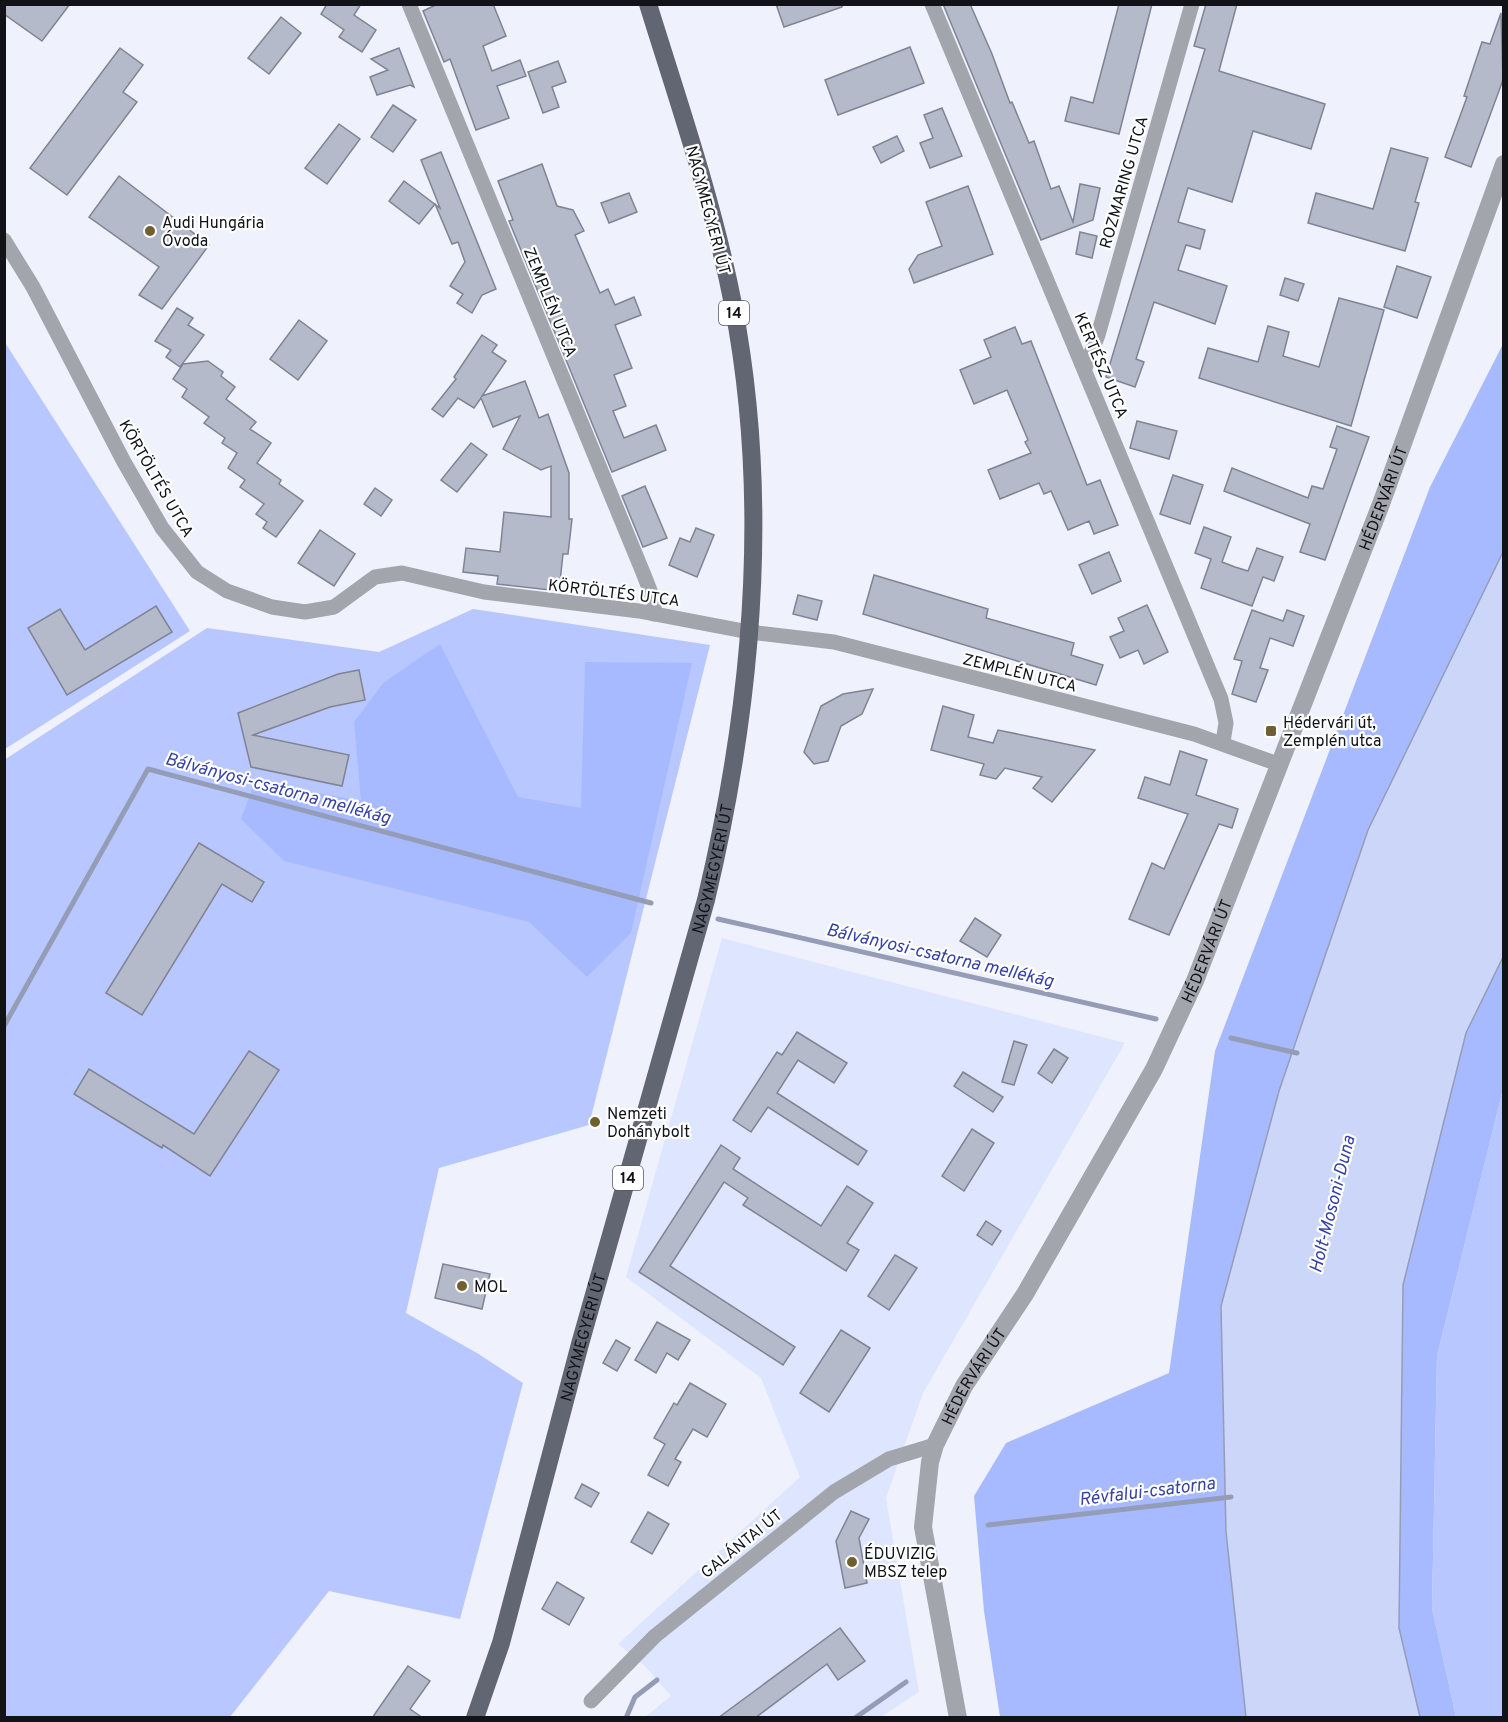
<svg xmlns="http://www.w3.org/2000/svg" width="1508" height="1722" viewBox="0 0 1508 1722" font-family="Overpass,sans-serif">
	<rect width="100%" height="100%" fill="#eff2fd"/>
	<polygon fill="#dee5fe" points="722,938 1125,1043 923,1393 886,1498 919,1692 881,1717 645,1717 671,1696 644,1665 618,1644 800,1477 761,1378 626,1277"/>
	<g fill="#b8c7ff">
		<polygon points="4,341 190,631 5,749 4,749"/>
		<polygon points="473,609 710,645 589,1125 439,1168 406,1313 477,1353 523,1383 460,1619 329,1591 230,1717 8,1718 5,1715 4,760 207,628 379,652"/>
		<polygon points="1503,1089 1503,1717 1456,1717 1432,1608 1437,1356"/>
	</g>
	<g fill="#a8baff">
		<polygon points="1503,344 1503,552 1368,830 1279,1091 1221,1306 1226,1532 1246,1717 1000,1717 984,1611 974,1496 1006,1443 1169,1373 1215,1051 1430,487"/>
		<polygon points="440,644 518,797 581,808 585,662 692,663 631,933 587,977 529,922 284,861 241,819 255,781 361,801 354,722 384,682"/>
		<polygon points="1503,957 1503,1089 1437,1356 1432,1608 1456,1717 1420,1718 1399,1628 1403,1285 1466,1033"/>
	</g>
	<polygon fill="#ccd6f9" stroke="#949cb6" stroke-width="1.5" points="1503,552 1503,957 1466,1033 1403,1285 1399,1628 1420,1717 1246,1717 1226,1532 1221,1306 1279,1091 1368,830"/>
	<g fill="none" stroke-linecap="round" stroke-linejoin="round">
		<g stroke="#949cb6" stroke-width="5">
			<polyline points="718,919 1156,1019"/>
			<polyline points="4,1026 148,769 651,903"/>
			<polyline points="1231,1038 1297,1053"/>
			<polyline points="988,1525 1231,1497"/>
			<polyline points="626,1718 635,1697 657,1680"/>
			<polyline points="855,1718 906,1682"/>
		</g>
	</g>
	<g fill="#b4baca" stroke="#7f8494" stroke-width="1.5">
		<polygon points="4,4 70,4 42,41 4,14"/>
		<polygon points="327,4 361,4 354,15 376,30 362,52 339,37 344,30 321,14"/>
		<polygon points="438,4 493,4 506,36 483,46 492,71 520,60 526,76 497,86 509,118 476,130 450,59 444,62 423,11"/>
		<polygon points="776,4 842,4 842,7 784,27"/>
		<polygon points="943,4 970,4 992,54 1010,103 1012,102 1029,143 1034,141 1051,189 1059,186 1073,222 1080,184 1100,188 1093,220 1041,240"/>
		<polygon points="1119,4 1152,4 1119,134 1065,121 1071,97 1093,103"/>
		<polygon points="1206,4 1237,4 1219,71 1325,104 1311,149 1253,131 1232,202 1188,188 1178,222 1205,230 1200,249 1186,245 1178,270 1227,286 1215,324 1154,302 1136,359 1144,362 1135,387 1106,377 1205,49 1194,46"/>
		<polygon points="1501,13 1503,80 1471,167 1445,157 1467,97 1464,96 1482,42 1490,44"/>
		<polygon points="281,17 301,33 269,74 248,58"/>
		<polygon points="910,47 924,83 838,115 825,80"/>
		<polygon points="120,48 143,65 123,92 137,102 67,195 30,168"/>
		<polygon points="399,48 414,87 410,85 377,95 370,77 388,70 371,59"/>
		<polygon points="558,61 566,82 552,87 559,107 543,113 528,72"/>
		<polygon points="393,105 416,120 393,152 371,137"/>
		<polygon points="942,108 962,156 930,168 920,143 933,138 924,115"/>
		<polygon points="339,124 360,139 327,184 305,168"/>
		<polygon points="897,136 904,151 881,163 873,147"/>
		<polygon points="1391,148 1428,158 1415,202 1419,203 1405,251 1308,223 1316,193 1373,209"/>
		<polygon points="441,152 496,289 482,295 472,313 457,303 463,294 450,286 465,262 458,242 452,244 435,204 419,224 389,201 404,181 440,208 421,160"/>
		<polygon points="542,164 557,206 573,210 584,231 575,235 600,293 608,289 615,305 634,297 641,315 615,325 632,368 614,375 626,406 613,411 624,438 656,425 666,450 612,472 509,221 513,220 498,181"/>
		<polygon points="119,176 209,245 162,309 139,295 159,267 89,217"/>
		<polygon points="968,186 993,254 914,283 909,269 918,255 942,246 926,202"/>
		<polygon points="629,193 637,212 609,223 601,203"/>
		<polygon points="1080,232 1097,236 1092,258 1076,254"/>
		<polygon points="1397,266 1431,277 1417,318 1384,307"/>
		<polygon points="1285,278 1304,284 1298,301 1280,295"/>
		<polygon points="1339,298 1384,310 1351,426 1199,378 1208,348 1258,362 1268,326 1289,332 1283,356 1319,367"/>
		<polygon points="177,308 193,318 188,325 204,335 180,367 166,357 171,350 155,341"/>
		<polygon points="299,320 327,341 298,380 270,359"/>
		<polygon points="1015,327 1022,344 1031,341 1087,485 1100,480 1118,525 1094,534 1089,521 1068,530 1051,491 1044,494 1039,483 1000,499 988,470 1031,453 1025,442 1028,440 1007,390 974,404 960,370 991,357 984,340"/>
		<polygon points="482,335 497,345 492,352 506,361 482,396 525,381 539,418 548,414 569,473 569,519 572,519 568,554 563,554 559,591 497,584 498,576 463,572 466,548 500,552 504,512 551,517 551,466 541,470 503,449 520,416 493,427 481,398 474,408 458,398 443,417 432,409 456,379 454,377"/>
		<polygon points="208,361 223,372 221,376 235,387 226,399 256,422 250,429 271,443 257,463 281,480 279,484 303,501 276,537 263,528 267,522 256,514 264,504 240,487 245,480 228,468 237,453 222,443 225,438 204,423 209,417 182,397 187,389 173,379 183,364"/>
		<polygon points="1137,421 1177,431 1169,459 1130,448"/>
		<polygon points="1337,426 1369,437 1325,560 1300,552 1310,524 1224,491 1232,468 1308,498 1312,486 1323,489 1337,449 1330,447"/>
		<polygon points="471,443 487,455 457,492 441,480"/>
		<polygon points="1173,475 1203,485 1190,524 1160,514"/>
		<polygon points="645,486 667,538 643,547 622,496"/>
		<polygon points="375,488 392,500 381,516 364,504"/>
		<polygon points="1204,527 1231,537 1222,562 1235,567 1248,571 1257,548 1283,557 1274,581 1263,577 1252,606 1201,588 1211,559 1195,553"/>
		<polygon points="696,528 714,535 697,577 669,565 680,538 690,542"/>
		<polygon points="320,530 355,554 334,586 298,563"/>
		<polygon points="1109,552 1121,581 1092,594 1079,565"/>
		<polygon points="874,575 988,609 986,618 1074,643 1071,655 1103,665 1096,685 863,614"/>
		<polygon points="798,595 822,601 817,620 793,614"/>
		<polygon points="1147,605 1168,652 1144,664 1138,650 1120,658 1110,637 1124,631 1118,618"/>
		<polygon points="156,606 172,632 67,695 28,628 60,609 85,650"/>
		<polygon points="1252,610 1283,621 1287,610 1304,616 1293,646 1270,638 1260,668 1268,670 1256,702 1232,694 1242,661 1234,659"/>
		<polygon points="359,670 365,700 330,707 253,735 349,755 342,786 251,767 238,713 338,674"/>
		<polygon points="873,689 862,714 841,726 828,761 814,764 804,752 821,706 843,694"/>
		<polygon points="943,706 974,715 968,737 993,743 998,730 1095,750 1052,802 1033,788 1042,777 1005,768 996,779 980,775 984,764 931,750"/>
		<polygon points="1180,751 1207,760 1196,795 1238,809 1232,828 1219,824 1169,935 1129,919 1152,863 1164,869 1188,814 1138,798 1145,777 1170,785"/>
		<polygon points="199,843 264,882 252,902 222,884 142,1015 106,993"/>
		<polygon points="975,918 1001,935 987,957 960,941"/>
		<polygon points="797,1032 847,1063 834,1083 798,1060 777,1093 867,1151 858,1165 768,1107 751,1132 733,1120 777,1052 782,1055"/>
		<polygon points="1014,1041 1027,1045 1014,1085 1002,1082"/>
		<polygon points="1054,1049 1068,1058 1052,1083 1038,1073"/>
		<polygon points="249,1051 279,1070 210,1176 163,1145 162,1148 74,1094 89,1069 194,1134"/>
		<polygon points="963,1072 1003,1097 993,1112 954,1086"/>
		<polygon points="972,1129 994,1143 964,1191 942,1176"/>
		<polygon points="721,1145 740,1158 733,1169 821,1226 847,1186 873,1203 847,1243 859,1250 846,1271 743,1205 748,1198 724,1182 670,1266 795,1347 783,1365 639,1272"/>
		<polygon points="986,1221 1001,1231 992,1245 977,1235"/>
		<polygon points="895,1255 917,1268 889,1310 868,1296"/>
		<polygon points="443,1264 490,1274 482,1309 435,1298"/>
		<polygon points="657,1322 690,1340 678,1360 667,1353 656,1373 635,1360"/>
		<polygon points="841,1330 870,1348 829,1412 800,1393"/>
		<polygon points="616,1340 630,1348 617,1371 603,1363"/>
		<polygon points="690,1383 726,1404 707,1437 693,1429 675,1459 681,1462 668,1486 648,1475 665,1444 654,1438 674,1403 677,1405"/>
		<polygon points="582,1484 599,1493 591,1507 575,1498"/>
		<polygon points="851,1511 869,1519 859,1538 867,1583 845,1588 836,1541"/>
		<polygon points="648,1512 669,1524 652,1554 631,1542"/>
		<polygon points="557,1582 584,1598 569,1625 542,1609"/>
		<polygon points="840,1628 865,1661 838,1680 827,1664 755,1718 718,1718"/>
		<polygon points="408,1666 430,1681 410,1709 423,1718 372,1718"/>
	</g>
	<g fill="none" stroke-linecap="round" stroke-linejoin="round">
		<g stroke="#a3a5ad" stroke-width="15">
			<polyline points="409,4 644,575 654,601 654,614"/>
			<polyline points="932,4 1221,699 1226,723 1223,742"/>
			<polyline points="4,240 33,287 124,462 162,528 197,572 227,591 272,607 305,612 334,607 375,577 402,573 484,592 639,611 749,632 834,642 1194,734 1278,764"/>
			<polyline points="1085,368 1098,335 1192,4"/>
			<polyline points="591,1701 655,1636 834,1492 889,1459 935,1445"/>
		</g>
		<path stroke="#a3a5ad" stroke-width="18" id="s1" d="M958,1718L923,1527L930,1462L935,1445L964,1386L1025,1294L1154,1069L1195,981L1381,504L1504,164"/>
		<path stroke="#626673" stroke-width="18" id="s2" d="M475,1718L501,1643L580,1344L706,900C752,707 771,501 733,304C713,202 679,104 648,4"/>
	</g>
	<g fill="#6f602d" stroke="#fff" stroke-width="2">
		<circle cx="150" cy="231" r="6"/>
		<rect x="1265" y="725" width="12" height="12" rx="3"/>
		<circle cx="595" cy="1122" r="6"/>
		<circle cx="462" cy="1286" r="6"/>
		<circle cx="852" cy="1562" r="6"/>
	</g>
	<g text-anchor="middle" stroke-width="4.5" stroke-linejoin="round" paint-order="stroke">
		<g fill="#fff" stroke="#585a5e" stroke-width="1.5">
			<rect x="719" y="301" width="30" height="24" rx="4.5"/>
			<rect x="613" y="1166" width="30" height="24" rx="4.5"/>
		</g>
		<g font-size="15" font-weight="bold" fill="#111319">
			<text x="734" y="318">14</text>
			<text x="628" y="1183">14</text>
		</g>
		<g font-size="16" fill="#111319" stroke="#fff">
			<text transform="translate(1123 182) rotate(-74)" y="6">ROZMARING UTCA</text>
			<text transform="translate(709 210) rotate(75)" y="6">NAGYMEGYERI ÚT</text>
			<text transform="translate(551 302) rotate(68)" y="6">ZEMPLÉN UTCA</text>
			<text transform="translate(1102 365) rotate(67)" y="6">KERTÉSZ UTCA</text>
			<text transform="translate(157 478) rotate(60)" y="6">KÖRTÖLTÉS UTCA</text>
			<text dy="6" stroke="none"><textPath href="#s1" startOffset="1328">HÉDERVÁRI ÚT</textPath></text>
			<text transform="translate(614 592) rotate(7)" y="6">KÖRTÖLTÉS UTCA</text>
			<text transform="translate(1020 672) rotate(14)" y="6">ZEMPLÉN UTCA</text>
			<text dy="6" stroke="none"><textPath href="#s2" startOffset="882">NAGYMEGYERI ÚT</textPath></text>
			<text dy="6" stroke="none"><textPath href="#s1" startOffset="842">HÉDERVÁRI ÚT</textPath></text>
			<text dy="6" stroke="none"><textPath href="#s2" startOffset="396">NAGYMEGYERI ÚT</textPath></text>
			<text dy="6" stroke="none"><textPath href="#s1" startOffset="356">HÉDERVÁRI ÚT</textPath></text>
			<text transform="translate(741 1543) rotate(-39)" y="6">GALÁNTAI ÚT</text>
		</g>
		<g font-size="16" fill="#111319" stroke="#fff" text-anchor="start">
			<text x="162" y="228">Audi Hungária<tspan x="162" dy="18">Óvoda</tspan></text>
			<text x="1283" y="728">Hédervári út,<tspan x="1283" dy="18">Zemplén utca</tspan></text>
			<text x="607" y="1119">Nemzeti<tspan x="607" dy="18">Dohánybolt</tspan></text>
			<text x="474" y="1292">MOL</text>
			<text x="864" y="1559">ÉDUVIZIG<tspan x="864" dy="18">MBSZ telep</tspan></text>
		</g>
		<g font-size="18" font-style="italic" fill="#3743a4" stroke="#fff">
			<text transform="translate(278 788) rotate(15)" y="6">Bálványosi-csatorna mellékág</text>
			<text transform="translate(940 955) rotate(13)" y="6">Bálványosi-csatorna mellékág</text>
			<text transform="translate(1332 1204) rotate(-76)" y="6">Holt-Mosoni-Duna</text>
			<text transform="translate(1147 1491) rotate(-7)" y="6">Révfalui-csatorna</text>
		</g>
	</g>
	<rect width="1508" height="1722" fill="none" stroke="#111319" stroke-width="12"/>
</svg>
